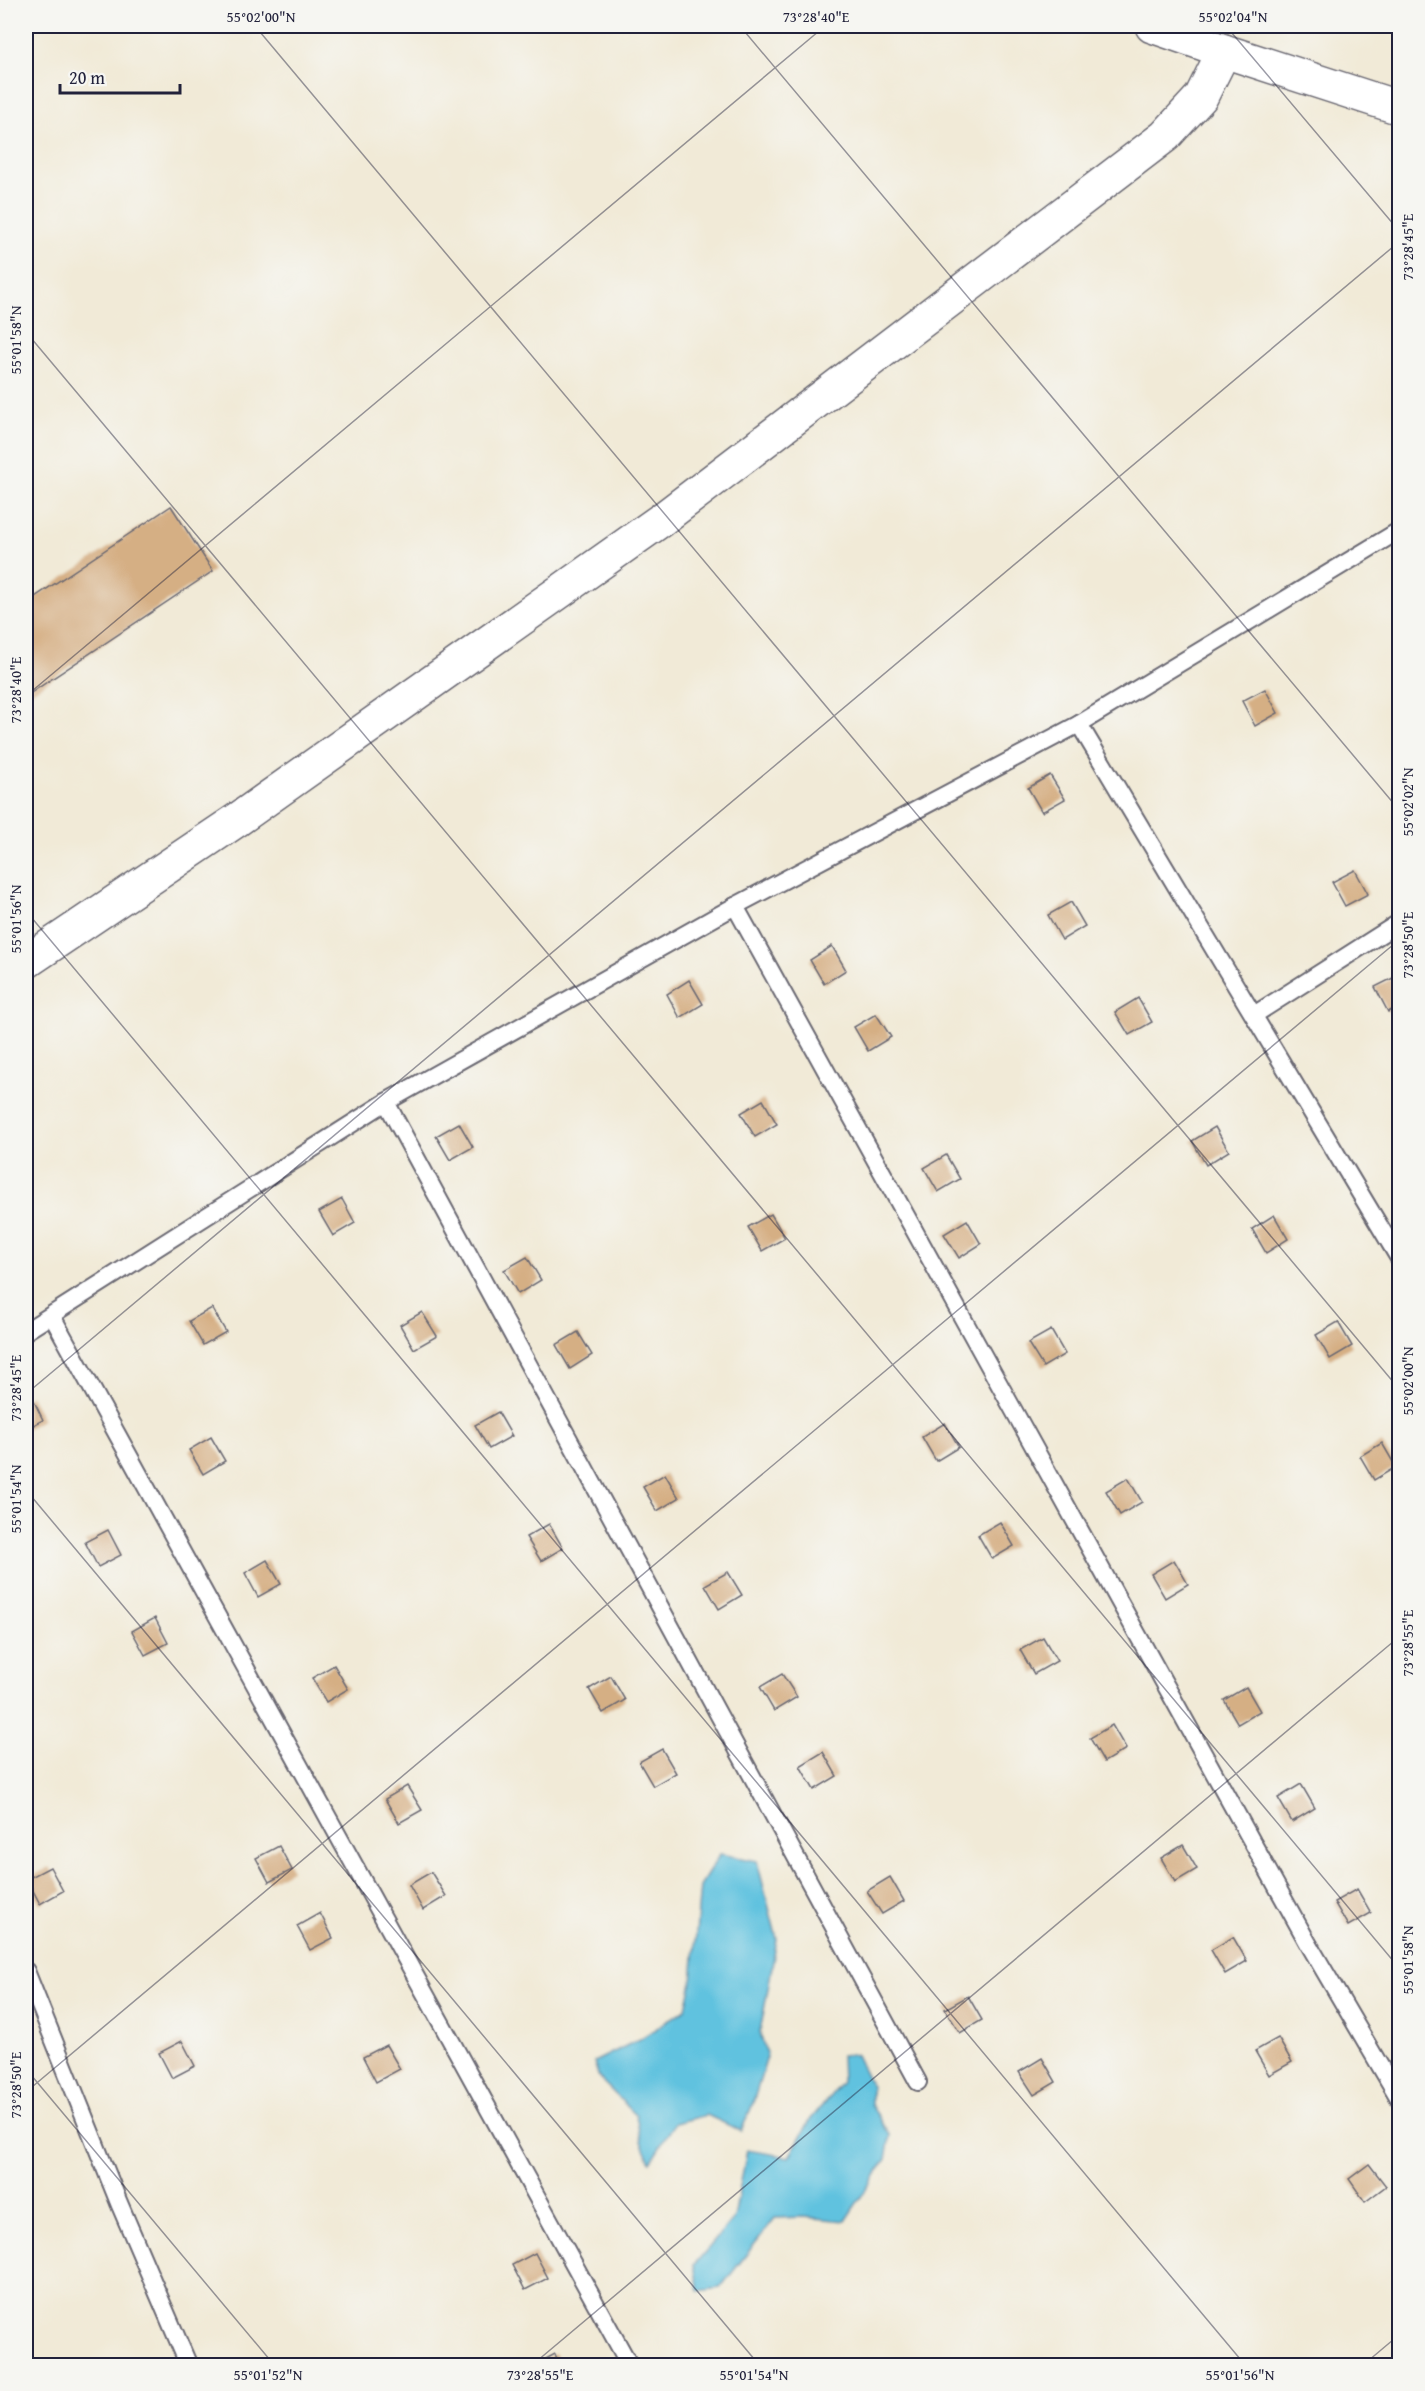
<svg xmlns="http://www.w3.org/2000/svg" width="1425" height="2391" viewBox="0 0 1425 2391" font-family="'Gentium Book Plus',serif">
	<rect width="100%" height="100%" fill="#f6f6f2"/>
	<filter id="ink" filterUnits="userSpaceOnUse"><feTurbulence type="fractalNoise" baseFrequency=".0167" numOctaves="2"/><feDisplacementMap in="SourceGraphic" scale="12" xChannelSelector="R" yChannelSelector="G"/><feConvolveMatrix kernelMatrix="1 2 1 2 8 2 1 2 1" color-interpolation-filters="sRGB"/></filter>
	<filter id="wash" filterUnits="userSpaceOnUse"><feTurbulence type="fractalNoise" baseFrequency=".008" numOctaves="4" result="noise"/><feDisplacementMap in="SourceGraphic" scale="24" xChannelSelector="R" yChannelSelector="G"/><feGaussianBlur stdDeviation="1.35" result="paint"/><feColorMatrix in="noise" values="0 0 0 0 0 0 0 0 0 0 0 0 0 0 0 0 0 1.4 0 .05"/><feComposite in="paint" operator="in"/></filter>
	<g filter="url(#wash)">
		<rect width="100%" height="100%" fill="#f1ead7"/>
		<g fill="#61c2df" stroke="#42728d" stroke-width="1.5">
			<polygon points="720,1854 757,1861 777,1939 760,2032 767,2057 752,2106 741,2131 707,2115 675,2123 650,2162 641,2141 636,2115 599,2078 594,2062 640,2039 686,2009 692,1982 700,1886"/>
			<polygon points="841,2055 856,2055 871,2086 871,2105 890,2135 886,2159 845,2221 804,2217 775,2218 720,2288 699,2291 694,2265 734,2218 747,2150 789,2157 811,2119 842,2082"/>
		</g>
		<g id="blocks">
			<g fill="#d5af84">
				<polygon points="171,506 213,571 26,696 26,603"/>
				<polygon points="1265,689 1278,713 1255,726 1242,701"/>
				<polygon points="1050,775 1065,799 1042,812 1028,788"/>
				<polygon points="1355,870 1368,894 1345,906 1332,882"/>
				<polygon points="1071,902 1085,926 1062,940 1048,915"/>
				<polygon points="832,946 846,970 824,984 810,960"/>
				<polygon points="1399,975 1400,1006 1388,1012 1375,987"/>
				<polygon points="689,980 703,1004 680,1018 667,994"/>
				<polygon points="1138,998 1152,1022 1129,1035 1115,1012"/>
				<polygon points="876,1014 891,1037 868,1051 854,1027"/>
				<polygon points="763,1100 777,1124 755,1137 741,1113"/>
				<polygon points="459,1123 473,1147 450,1160 436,1136"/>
				<polygon points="1215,1127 1229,1151 1206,1165 1192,1141"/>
				<polygon points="946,1155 960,1179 938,1192 924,1168"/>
				<polygon points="342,1199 355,1223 333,1236 319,1212"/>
				<polygon points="771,1214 785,1238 762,1251 748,1227"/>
				<polygon points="1274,1215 1288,1239 1266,1253 1252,1229"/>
				<polygon points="967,1220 981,1244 959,1258 944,1234"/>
				<polygon points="527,1257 541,1280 518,1294 504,1270"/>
				<polygon points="212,1308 226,1332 203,1345 189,1321"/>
				<polygon points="422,1312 437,1336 414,1349 400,1325"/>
				<polygon points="1338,1322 1352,1346 1330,1359 1316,1335"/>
				<polygon points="1051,1330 1065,1354 1043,1367 1028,1343"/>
				<polygon points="578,1332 592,1355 570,1369 556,1345"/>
				<polygon points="31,1395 43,1420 26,1429 26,1398"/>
				<polygon points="498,1412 512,1436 489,1449 475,1425"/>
				<polygon points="945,1423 959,1447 936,1461 922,1437"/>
				<polygon points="211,1437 225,1461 203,1474 189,1450"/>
				<polygon points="1382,1443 1396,1467 1374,1480 1360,1456"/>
				<polygon points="665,1474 679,1498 657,1511 643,1487"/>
				<polygon points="1128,1478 1142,1502 1120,1515 1106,1491"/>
				<polygon points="1000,1522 1014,1546 992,1559 978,1535"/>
				<polygon points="549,1524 563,1548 541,1561 526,1537"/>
				<polygon points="108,1530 121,1555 98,1567 85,1542"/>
				<polygon points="267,1560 281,1584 258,1597 245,1573"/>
				<polygon points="1174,1560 1188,1584 1165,1598 1151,1574"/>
				<polygon points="728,1572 742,1595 719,1609 705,1585"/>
				<polygon points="155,1618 168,1643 145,1655 132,1631"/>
				<polygon points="1043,1637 1057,1661 1034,1674 1020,1650"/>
				<polygon points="334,1665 348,1689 326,1702 312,1678"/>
				<polygon points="782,1674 797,1697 774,1711 760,1687"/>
				<polygon points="611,1676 625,1700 603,1713 589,1689"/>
				<polygon points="1246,1687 1260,1711 1238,1724 1224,1700"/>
				<polygon points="1112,1725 1126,1749 1104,1762 1090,1738"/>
				<polygon points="662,1749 676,1773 653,1786 639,1762"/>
				<polygon points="823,1752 837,1776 814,1790 800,1766"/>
				<polygon points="1301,1784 1315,1808 1292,1822 1278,1798"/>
				<polygon points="407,1786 422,1810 399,1823 385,1799"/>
				<polygon points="1183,1845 1197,1869 1175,1882 1161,1858"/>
				<polygon points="279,1846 292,1870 269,1882 256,1858"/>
				<polygon points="50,1867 63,1891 40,1904 27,1879"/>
				<polygon points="431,1872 446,1896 423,1910 409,1885"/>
				<polygon points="890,1877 904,1901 882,1914 867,1891"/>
				<polygon points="1357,1889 1371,1913 1348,1926 1334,1902"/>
				<polygon points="320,1913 333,1938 310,1950 297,1926"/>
				<polygon points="1233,1937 1247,1961 1225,1974 1211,1950"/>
				<polygon points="968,1996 982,2020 960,2033 945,2009"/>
				<polygon points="1278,2038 1292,2062 1269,2075 1255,2051"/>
				<polygon points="182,2041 195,2066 172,2078 159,2053"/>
				<polygon points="386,2045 400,2069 376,2082 363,2057"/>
				<polygon points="1042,2058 1056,2082 1034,2095 1019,2072"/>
				<polygon points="1369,2164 1386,2186 1365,2202 1349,2179"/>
				<polygon points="535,2253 548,2278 525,2290 512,2265"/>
				<polygon points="555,2354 560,2366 533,2366"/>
			</g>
		</g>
	</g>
	<g filter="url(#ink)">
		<use href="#blocks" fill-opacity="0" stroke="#6a6872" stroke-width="1.5"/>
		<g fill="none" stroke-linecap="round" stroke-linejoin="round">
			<defs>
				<g id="service">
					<polyline points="1079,724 1400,1260"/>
					<polyline points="735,906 1308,1943 1400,2100"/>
					<polyline points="1254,1015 1400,922"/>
					<polyline points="386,1102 918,2082"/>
					<polyline points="52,1316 630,2366"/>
					<polyline points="26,1331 386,1102 735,906 1079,724 1400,530"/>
					<polyline points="26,1971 119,2203 189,2366"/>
				</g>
				<g id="minor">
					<polyline points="1152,26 1224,51 1400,108"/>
					<polyline points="26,962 237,820 661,520 1165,136 1201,97 1224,51"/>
				</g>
			</defs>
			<use href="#service" stroke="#6a6872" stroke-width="20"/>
			<use href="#minor" stroke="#6a6872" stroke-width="36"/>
			<use href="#service" stroke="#fff" stroke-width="16"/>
			<use href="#minor" stroke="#fff" stroke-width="33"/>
		</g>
	</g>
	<path fill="none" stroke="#22223b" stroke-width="1.5" stroke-opacity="0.45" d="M255,26L1400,1390M740,26L1400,811M1226,26L1400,232M26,332L1400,1969M26,696L825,26M26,911L1246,2366M26,1394L1400,241M26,1490L760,2366M26,2069L275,2366M26,2092L1400,939M531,2366L1400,1636M1362,2366L1400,2334"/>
	<rect width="1425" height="2391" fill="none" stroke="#f6f6f2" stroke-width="66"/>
	<path d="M60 84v9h120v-9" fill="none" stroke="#22223b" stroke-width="3"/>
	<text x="69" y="84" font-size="18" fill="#22223b" stroke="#f6f6f2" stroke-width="4.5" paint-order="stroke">20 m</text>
	<rect x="33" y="33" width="1359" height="2325" fill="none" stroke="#22223b" stroke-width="2"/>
	<g font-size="15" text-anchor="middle" fill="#22223b">
		<text x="261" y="22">55°02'00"N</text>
		<text x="816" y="22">73°28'40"E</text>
		<text x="1233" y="22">55°02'04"N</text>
		<text transform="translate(1408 247) rotate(-90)" y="5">73°28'45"E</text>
		<text transform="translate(16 340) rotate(-90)" y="5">55°01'58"N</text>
		<text transform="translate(16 690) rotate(-90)" y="5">73°28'40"E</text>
		<text transform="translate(1408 802) rotate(-90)" y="5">55°02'02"N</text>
		<text transform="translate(16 919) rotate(-90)" y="5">55°01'56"N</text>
		<text transform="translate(1408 945) rotate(-90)" y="5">73°28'50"E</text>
		<text transform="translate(1408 1381) rotate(-90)" y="5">55°02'00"N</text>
		<text transform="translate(16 1388) rotate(-90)" y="5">73°28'45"E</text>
		<text transform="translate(16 1499) rotate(-90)" y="5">55°01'54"N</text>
		<text transform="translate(1408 1643) rotate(-90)" y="5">73°28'55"E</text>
		<text transform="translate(1408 1960) rotate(-90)" y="5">55°01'58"N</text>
		<text transform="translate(16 2085) rotate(-90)" y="5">73°28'50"E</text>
		<text x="268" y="2380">55°01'52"N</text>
		<text x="540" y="2380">73°28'55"E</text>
		<text x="754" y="2380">55°01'54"N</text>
		<text x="1240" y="2380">55°01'56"N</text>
	</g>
</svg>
